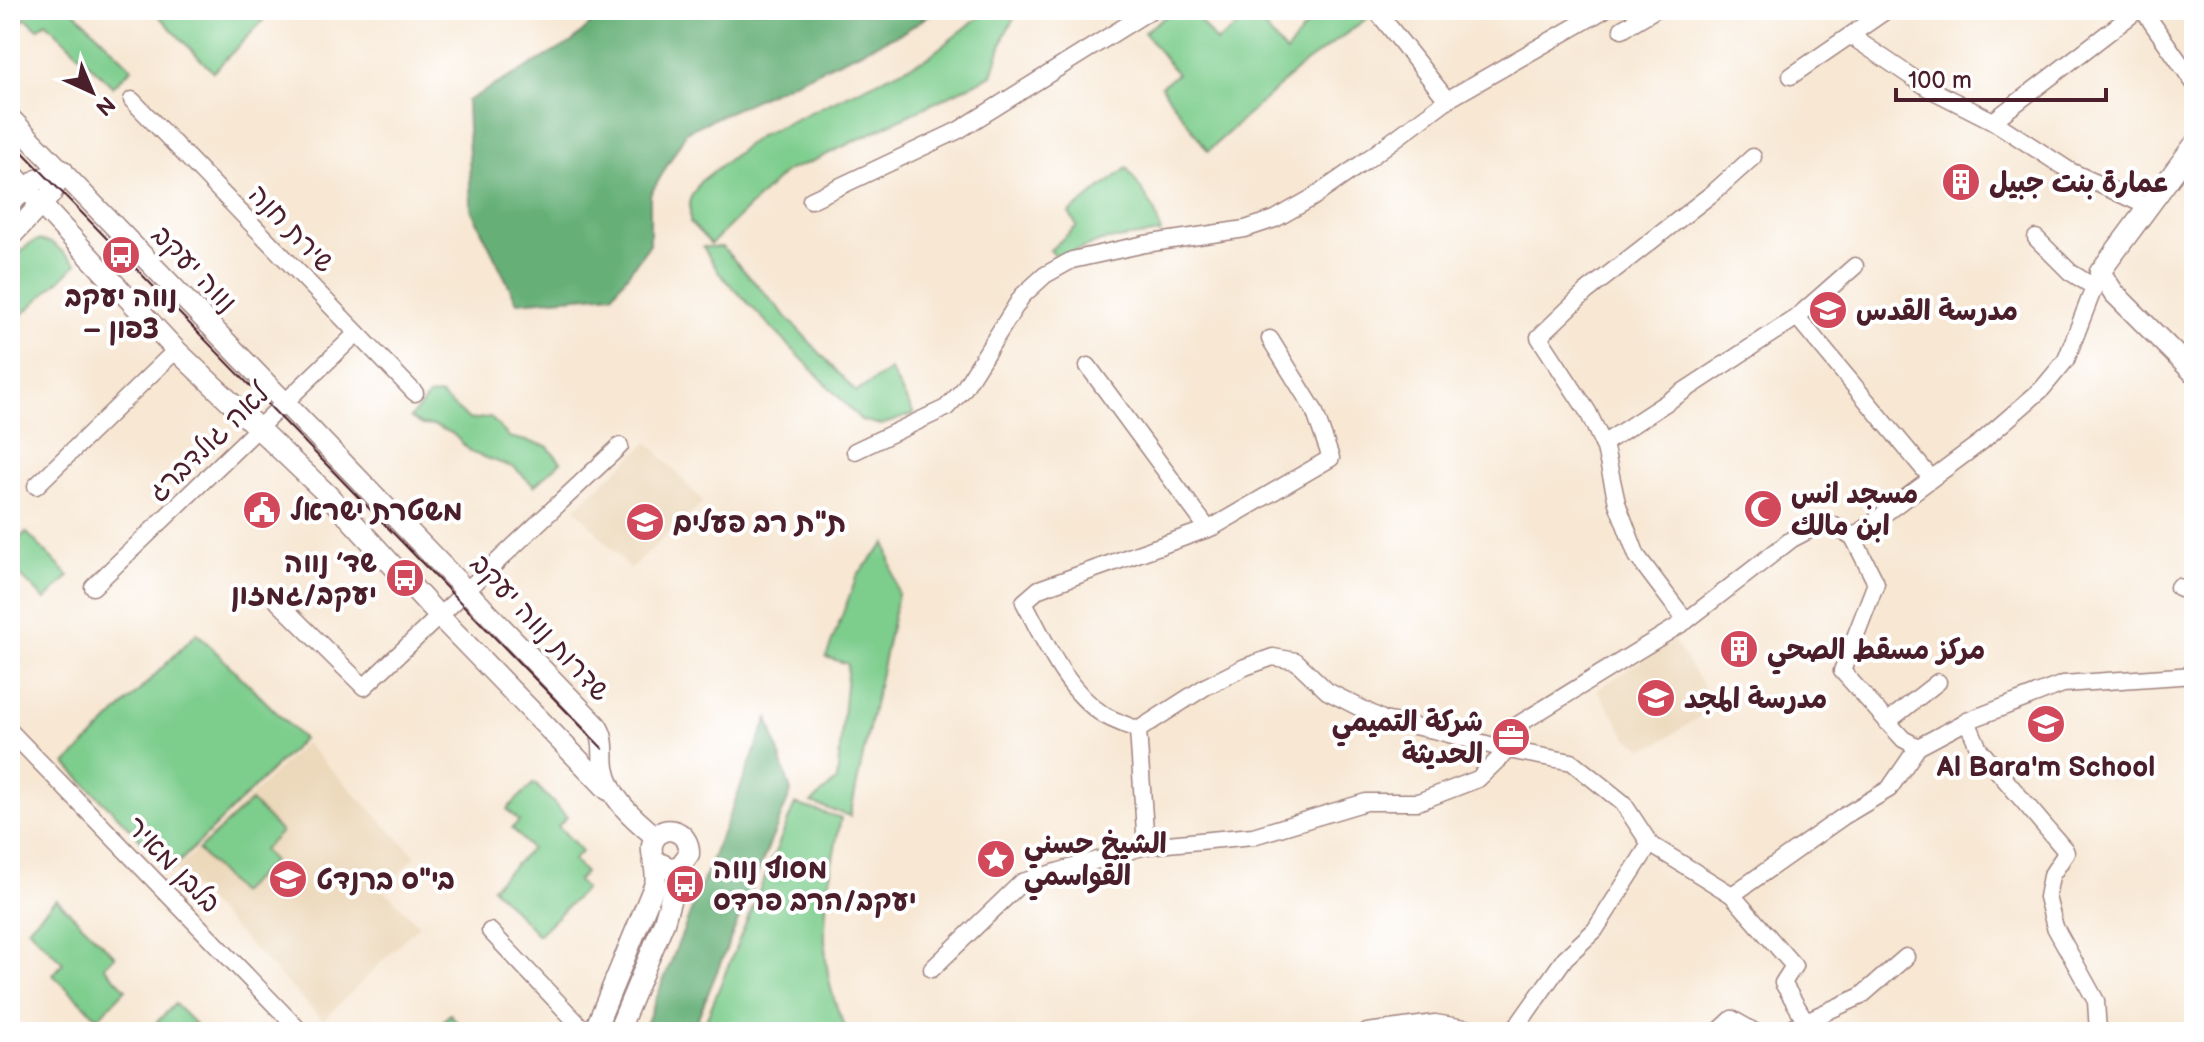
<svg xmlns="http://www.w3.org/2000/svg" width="2204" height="1042" viewBox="0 0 2204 1042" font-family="'Balsamiq Sans','Playpen Sans Arabic','Playpen Sans Hebrew',sans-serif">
	<rect width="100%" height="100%" fill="#fff"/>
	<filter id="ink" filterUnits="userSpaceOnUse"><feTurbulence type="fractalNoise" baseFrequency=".0125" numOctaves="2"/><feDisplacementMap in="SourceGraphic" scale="16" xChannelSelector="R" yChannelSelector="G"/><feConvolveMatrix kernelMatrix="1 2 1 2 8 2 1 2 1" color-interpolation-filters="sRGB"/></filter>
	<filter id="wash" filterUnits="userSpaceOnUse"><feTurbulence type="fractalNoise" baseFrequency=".006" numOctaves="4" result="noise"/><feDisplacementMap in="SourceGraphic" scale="32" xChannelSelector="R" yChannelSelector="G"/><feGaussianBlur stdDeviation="1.8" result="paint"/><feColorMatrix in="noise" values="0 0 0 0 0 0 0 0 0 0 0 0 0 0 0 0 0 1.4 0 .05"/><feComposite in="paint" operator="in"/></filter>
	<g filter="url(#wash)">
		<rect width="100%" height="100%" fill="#f7e7d3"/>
		<g fill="#ecd8ba">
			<polygon points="648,442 703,502 630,569 575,508"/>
			<polygon points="1673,640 1716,706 1656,745 1643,748 1628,738 1597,690"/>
			<polygon points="305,743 416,856 383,889 419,925 323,1020 176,870"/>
		</g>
		<g fill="#7dcd8d" stroke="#64765c" stroke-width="2">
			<polygon points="10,10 73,10 132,68 113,87 46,22 38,29 26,18 19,25 10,16"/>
			<polygon points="153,10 255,10 263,21 213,72"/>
			<polygon points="988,10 1019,10 1005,34 992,75 813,161 786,171 711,244 690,222 690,199 700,182 757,137 927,58"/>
			<polygon points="1175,10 1192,10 1216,42 1254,14 1286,53 1318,10 1363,10 1369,17 1299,68 1208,151 1161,86 1177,74 1144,32"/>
			<polygon points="1127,168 1154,209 1161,233 1101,241 1058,258 1050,250 1077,226 1069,213"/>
			<polygon points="38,240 52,243 77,264 10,326 10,263 29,244"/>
			<polygon points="703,247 722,247 856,392 890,370 914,414 881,425 861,420 719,273"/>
			<polygon points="440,395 470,420 490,417 509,437 547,446 561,462 534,486 515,468 472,453 452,433 435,426 422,425 410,418 429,396"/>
			<polygon points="10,530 19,539 26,532 69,576 45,600 10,565"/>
			<polygon points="886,543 898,594 850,816 811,803 837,780 848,664 826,657 858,574"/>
			<polygon points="197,633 303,739 171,870 66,764"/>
			<polygon points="534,783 567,817 558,826 582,851 573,860 585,873 577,881 585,889 538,935 492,887 531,849 512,828 519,821 507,809"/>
			<polygon points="251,801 281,832 263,850 273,861 239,893 198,850"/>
			<path d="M795,804L841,818C826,889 811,966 848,1032H701Z"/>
			<polygon points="56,899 115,956 104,967 126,989 98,1018 53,975 63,963 28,928"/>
			<polygon points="175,1004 203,1032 147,1032"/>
			<polygon points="450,1014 467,1032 432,1032"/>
		</g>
		<g fill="#66b078" stroke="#586852" stroke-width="2">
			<polygon points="606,10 937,10 905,31 687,131 650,195 650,244 613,294 517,302 471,209 467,101 572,42"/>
			<polygon points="768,718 791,792 692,1032 643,1032"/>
		</g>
	</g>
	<g filter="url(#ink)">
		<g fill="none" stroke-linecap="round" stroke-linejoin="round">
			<defs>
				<g id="minor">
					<polyline points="1376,10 1447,100"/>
					<polyline points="2143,10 2194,83"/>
					<polyline points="1622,29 1654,10"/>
					<polyline points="1851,36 1928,88 1993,121 2138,10"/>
					<polyline points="1791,76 1887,10"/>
					<polyline points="132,100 415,393"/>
					<polyline points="1993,121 2070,171 2149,207"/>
					<polyline points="811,200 959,130 1151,10"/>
					<polyline points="2036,238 2070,272 2094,287"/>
					<polyline points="1797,317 1931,478"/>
					<polyline points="1088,366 1208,529"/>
					<polyline points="1603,444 1797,317 1855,266"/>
					<polyline points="855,451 946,408 963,390 1022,296 1045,275 1072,260 1145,244 1245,229 1275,219 1312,198 1364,162 1447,100 1604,10"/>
					<polyline points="36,486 176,350"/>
					<polyline points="1853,537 1876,583 1842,671 1903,739 1918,747"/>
					<polyline points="93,587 357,333"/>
					<polyline points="2178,587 2194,594"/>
					<polyline points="278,602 364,687 620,446"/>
					<polyline points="1686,621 1637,556 1617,503 1605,448 1588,412 1539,337 1586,292 1714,192 1753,157"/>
					<polyline points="1967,721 1979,749 2065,850 2066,853 2051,876 2047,897 2055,927 2096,1001 2098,1032"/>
					<polyline points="1887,722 1938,682"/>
					<path d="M1138,730C1127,725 1114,721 1104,715C1065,690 1045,641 1024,602L1039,589L1213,527L1331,458L1314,410L1270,339"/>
					<polyline points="10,731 301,1032"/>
					<polyline points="1146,846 1138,730 1205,687 1245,667 1273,657 1296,661 1327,691 1384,720 1438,731 1508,750 1572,762 1623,803 1650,844 1732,895 1794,966 1783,983 1805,1020"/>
					<polyline points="1732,895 1844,816 1889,789 1918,747 1967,721 2063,684 2194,675"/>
					<polyline points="490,931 586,1032"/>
					<polyline points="932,969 1022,882 1146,846 1253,836 1366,802 1418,802 1478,779 1508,750 1511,729 1686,621 1792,539 1819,525 1833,525 1853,537 1981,442 2042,389 2066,360 2100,272"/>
					<polyline points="1367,1032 1435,1023 1489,1032"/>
					<polyline points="1513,1032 1565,958 1595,930 1650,844"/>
					<polyline points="1718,1032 1732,1019 1755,1032"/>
					<polyline points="1782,1032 1861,996 1906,957"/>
				</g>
				<g id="tertiary">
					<path d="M10,118L596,725C606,739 602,752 604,768C609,798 634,819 656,837"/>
					<polyline points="2194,145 2100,272 2114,293 2194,373"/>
					<polyline points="10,171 176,350 328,495 439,616 608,790"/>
					<polyline points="10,203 37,180 63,171"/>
					<polyline points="10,237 51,194 63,171"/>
					<path d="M594,1032L655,884C658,869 650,855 652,845C658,821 690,828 689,854L680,866L670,868L655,861"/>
					<polyline points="618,1032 664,922 680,866"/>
				</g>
			</defs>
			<use href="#minor" stroke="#a0837f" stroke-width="19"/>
			<use href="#tertiary" stroke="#a0837f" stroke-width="23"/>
			<use href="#minor" stroke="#fff" stroke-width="16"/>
			<use href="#tertiary" stroke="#fff" stroke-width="20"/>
			<polyline stroke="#4a1f2b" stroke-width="2" points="10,139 603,749"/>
		</g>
	</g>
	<defs>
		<symbol id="building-disc" viewBox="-11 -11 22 22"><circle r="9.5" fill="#d1495b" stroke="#fff"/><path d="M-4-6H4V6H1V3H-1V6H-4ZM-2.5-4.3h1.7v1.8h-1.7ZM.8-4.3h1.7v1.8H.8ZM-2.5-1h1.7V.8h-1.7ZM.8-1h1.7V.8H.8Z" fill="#fff"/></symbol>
		<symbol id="bus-disc" viewBox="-11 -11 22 22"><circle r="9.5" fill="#d1495b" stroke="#fff"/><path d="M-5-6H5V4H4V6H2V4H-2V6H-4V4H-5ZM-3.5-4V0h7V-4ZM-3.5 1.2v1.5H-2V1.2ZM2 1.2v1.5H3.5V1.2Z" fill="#fff"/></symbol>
		<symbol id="school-disc" viewBox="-11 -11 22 22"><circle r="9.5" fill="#d1495b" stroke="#fff"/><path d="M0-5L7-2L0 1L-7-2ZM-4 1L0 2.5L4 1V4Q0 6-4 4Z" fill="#fff"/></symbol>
		<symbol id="mosque-disc" viewBox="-11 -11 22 22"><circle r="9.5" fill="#d1495b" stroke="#fff"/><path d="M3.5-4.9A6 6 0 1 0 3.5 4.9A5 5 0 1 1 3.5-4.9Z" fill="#fff"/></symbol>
		<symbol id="civic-disc" viewBox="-11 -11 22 22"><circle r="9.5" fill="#d1495b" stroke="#fff"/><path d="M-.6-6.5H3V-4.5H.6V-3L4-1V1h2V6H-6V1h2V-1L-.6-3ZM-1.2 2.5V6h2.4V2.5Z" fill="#fff"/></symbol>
		<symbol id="office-disc" viewBox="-11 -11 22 22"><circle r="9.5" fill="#d1495b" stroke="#fff"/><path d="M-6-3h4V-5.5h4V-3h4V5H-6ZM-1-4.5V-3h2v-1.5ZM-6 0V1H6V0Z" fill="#fff"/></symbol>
		<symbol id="sight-disc" viewBox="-11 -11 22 22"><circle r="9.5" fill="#d1495b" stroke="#fff"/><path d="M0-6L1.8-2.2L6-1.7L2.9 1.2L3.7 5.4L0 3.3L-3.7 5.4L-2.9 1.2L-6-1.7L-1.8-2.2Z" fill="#fff"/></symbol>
	</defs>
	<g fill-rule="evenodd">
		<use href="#building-disc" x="1939" y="160" width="44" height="44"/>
		<use href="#bus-disc" x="99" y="233" width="44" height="44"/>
		<use href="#school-disc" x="1806" y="288" width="44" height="44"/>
		<use href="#mosque-disc" x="1741" y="487" width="44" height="44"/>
		<use href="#civic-disc" x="240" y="488" width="44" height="44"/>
		<use href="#school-disc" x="623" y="500" width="44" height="44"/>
		<use href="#bus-disc" x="383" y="556" width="44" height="44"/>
		<use href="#building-disc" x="1717" y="627" width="44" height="44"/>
		<use href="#school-disc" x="1634" y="676" width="44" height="44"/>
		<use href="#school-disc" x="2024" y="702" width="44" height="44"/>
		<use href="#office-disc" x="1489" y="715" width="44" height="44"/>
		<use href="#sight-disc" x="974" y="837" width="44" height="44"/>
		<use href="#school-disc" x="266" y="857" width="44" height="44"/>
		<use href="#bus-disc" x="663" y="862" width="44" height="44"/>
	</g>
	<g text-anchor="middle" stroke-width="8" stroke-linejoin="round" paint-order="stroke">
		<g font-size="28" font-weight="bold" fill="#4a1f2b" stroke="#fff" text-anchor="start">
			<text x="1989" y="192">عمارة بنت جبيل</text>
			<text x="121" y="306" text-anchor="middle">נווה יעקב<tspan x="121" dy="32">– צפון</tspan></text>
			<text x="1856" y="320">مدرسة القدس</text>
			<text x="1791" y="503">مسجد انس<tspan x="1791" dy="32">ابن مالك</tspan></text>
			<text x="290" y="520">משטרת ישראל</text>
			<text x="673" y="532">ת"ת רב פעלים</text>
			<text x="377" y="572" text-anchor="end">שד׳ נווה<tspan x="377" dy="32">יעקב/גמזון</tspan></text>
			<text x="1767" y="659">مركز مسقط الصحي</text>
			<text x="1684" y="708">مدرسة المجد</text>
			<text x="1483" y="731" text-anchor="end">شركة التميمي<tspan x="1483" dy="32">الحديثة</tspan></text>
			<text x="2046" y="776" text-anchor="middle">Al Bara'm School</text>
			<text x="1024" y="853">الشيخ حسني<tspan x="1024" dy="32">القواسمي</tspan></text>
			<text x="713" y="878">מסוף נווה<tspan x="713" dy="32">יעקב/הרב פרדס</tspan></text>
			<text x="316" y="889">בי"ס ברנדט</text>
		</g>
		<g font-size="28" fill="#4a1f2b" stroke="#fff">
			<text transform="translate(292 228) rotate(46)" y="10">שירת חנה</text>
			<text transform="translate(195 268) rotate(46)" y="10">נווה יעקב</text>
			<text transform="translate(208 442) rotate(-44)" y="10">לאה גולדברג</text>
			<text transform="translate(541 627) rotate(47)" y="10">שדרות נווה יעקב</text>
			<text transform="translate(174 864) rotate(46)" y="10">בלבן מאיר</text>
		</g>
	</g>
	<rect width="2204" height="1042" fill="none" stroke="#fff" stroke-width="40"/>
	<g transform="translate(92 92) rotate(136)" stroke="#ffffff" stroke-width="6" paint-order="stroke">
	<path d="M0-6L14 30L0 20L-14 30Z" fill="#4a1f2b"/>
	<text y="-12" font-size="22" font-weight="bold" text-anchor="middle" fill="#4a1f2b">N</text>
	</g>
	<path d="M1896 88v12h210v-12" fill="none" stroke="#4a1f2b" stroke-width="4"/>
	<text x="1908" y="88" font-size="24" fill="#4a1f2b" stroke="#ffffff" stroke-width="6" paint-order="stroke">100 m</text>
</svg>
